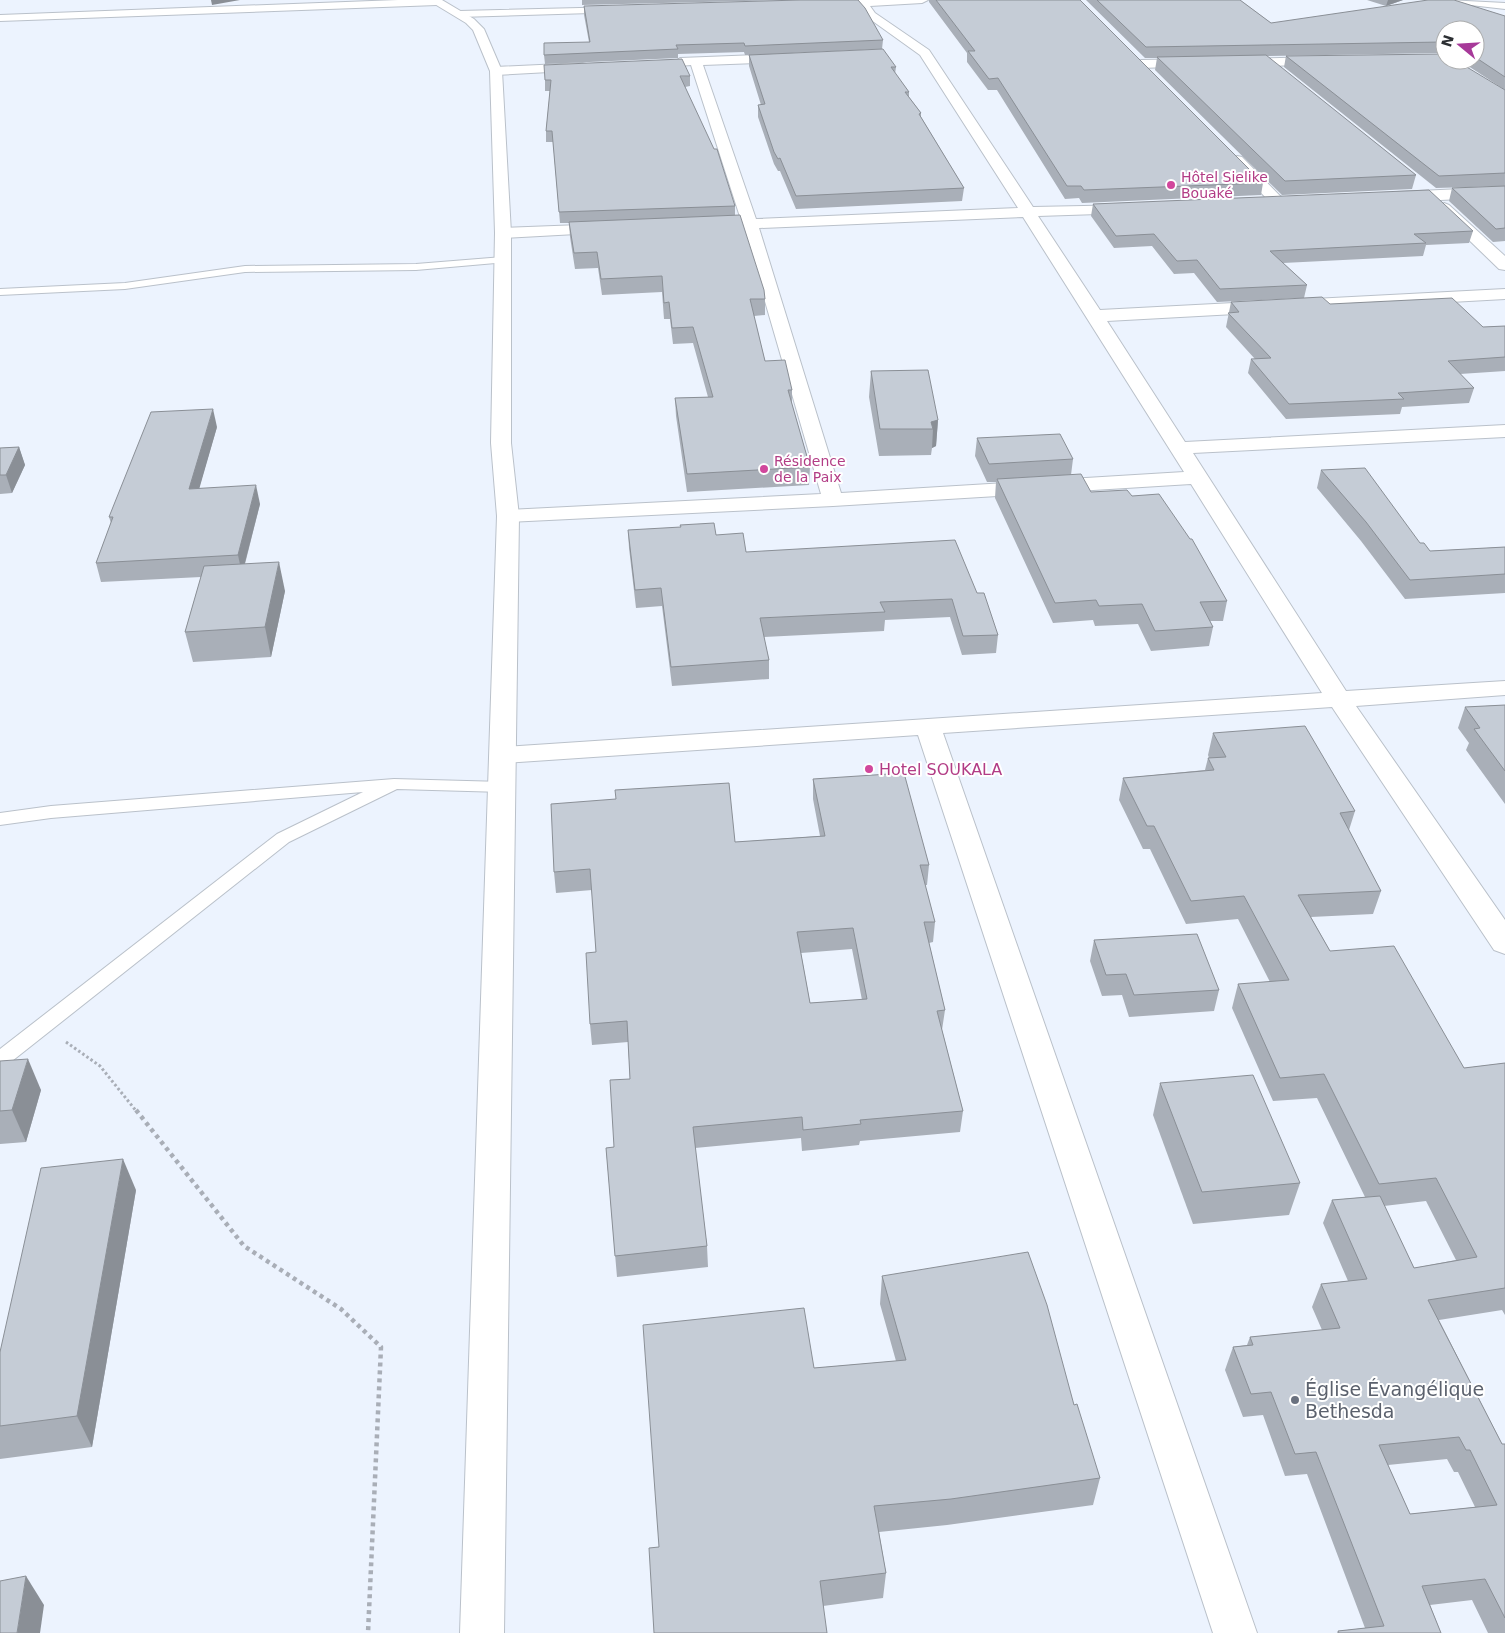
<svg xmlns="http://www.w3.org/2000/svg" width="1505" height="1633" viewBox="0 0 1505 1633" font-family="'DejaVu Sans',sans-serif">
	<rect width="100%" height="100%" fill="#ecf3fe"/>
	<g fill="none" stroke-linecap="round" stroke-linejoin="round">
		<defs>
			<g id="service">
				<polygon points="503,257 508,260 507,262 416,270 245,272 125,289 0,295 0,289 125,283 245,266 416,264"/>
				<polygon points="394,779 503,782 509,783 512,787 509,791 503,792 397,789 289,842 7,1065 0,1068 0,1049 277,834 363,792 51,818 0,825 0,813 51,806"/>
			</g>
			<g id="minor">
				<polygon points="398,0 441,0 443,2 437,5 0,21 0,15"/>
				<path d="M859,0H928L922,3L870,6L875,13L929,50L1033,207L1134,205L1137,208L1129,213L1038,216L1100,310L1505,289V299L1107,321L1185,442L1505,425V437L1193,453L1346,691L1505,681V695L1356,706L1505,920V954L1494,950L1332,707L943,733L1257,1633H1213L918,735L504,763L495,761L491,755L495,749L504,747L1322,693L1191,484L833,506L508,522L500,521L497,516L500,511L508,510L821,494L744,229L705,231L697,226L705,221L741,220L691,65L680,66L674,62L680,58L787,54L793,58L787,62L703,65L756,219L1018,208L920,55L867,17L858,7H849L843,4L845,2ZM1023,217L1184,472L841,493L759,228Z"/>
				<polygon points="1447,0 1505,3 1505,9 1453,3"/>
				<polygon points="621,7 625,8 625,12 459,17 453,14 459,11"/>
				<polygon points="1322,57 1328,61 1326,64 1238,67 1232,63 1238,59"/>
				<polygon points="1195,59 1199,60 1201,63 1199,66 1141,68 1135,64 1141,60"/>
				<polygon points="582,63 586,64 588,67 586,70 496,75 490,71 496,67"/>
				<polygon points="1237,156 1242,157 1283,199 1286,202 1283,205 1273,205 1232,163 1230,160"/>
				<polygon points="1505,187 1505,197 1397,202 1389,197 1397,192"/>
				<polygon points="1444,203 1449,205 1505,256 1505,270 1499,269 1439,211 1436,208"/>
				<polygon points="607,224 615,229 613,232 503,238 495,233 503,228"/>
			</g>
			<polygon id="tertiary" points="428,0 442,0 474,19 484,29 502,71 511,233 511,443 519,516 504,1633 460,1633 497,516 491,443 495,233 490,71 473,30 466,23"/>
		</defs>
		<use href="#service" stroke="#bac1ca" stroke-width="2"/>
		<use href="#minor" stroke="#bac1ca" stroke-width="2"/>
		<use href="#tertiary" stroke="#bac1ca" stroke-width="2"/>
		<polyline stroke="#a9aeb7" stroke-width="3" stroke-dasharray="2.5 2.5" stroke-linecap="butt" points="66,1042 100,1066 137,1112"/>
		<polyline stroke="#a9aeb7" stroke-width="4.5" stroke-dasharray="4 4" stroke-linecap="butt" points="136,1110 244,1246 341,1309 381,1347 368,1633"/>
		<use href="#service" fill="#fff" fill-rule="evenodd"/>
		<use href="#minor" fill="#fff" fill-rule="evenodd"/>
		<use href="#tertiary" fill="#fff" fill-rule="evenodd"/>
	</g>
	<g fill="#a9afb8" fill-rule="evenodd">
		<polygon points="582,0 783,0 582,5"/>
		<polygon points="929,0 1080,0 1263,183 1261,195 1082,203 1079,198 1065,199 997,90 988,90 967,62 967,53 929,2"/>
		<polygon points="1086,0 1240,0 1271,23 1505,16 1505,90 1459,60 1475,60 1475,30 1445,30 1445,54 1439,53 1266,56 1416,175 1412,189 1282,195 1155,70 1157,58 1145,58"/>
		<polygon points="1367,0 1403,0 1386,6"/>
		<polygon points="584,6 883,40 882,49 792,53 896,67 895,74 909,92 909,97 921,113 921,117 964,188 962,201 796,209 780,171 778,171 774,164 758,117 758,105 761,105 749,66 749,55 745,55 744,52 678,54 678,58 545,64 544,55 589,42 584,15"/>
		<polygon points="1286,56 1505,90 1505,186 1436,188 1284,67"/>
		<polygon points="690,76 690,86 685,87 735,206 735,215 765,299 765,315 754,316 765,361 792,390 792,405 810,467 809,485 687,492 676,416 675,398 708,397 693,343 673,344 670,319 664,319 662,292 602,295 598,268 575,269 570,237 569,223 560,223 553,142 546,142 546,131 550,91 545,91 545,80"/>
		<polygon points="1505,186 1505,241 1493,242 1449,201 1452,188"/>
		<polygon points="1093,204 1473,231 1469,243 1426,245 1423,256 1283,263 1307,285 1304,298 1217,302 1194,273 1174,274 1152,246 1114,248 1091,216"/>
		<polygon points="1231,302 1330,304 1483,327 1505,326 1505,371 1460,374 1474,388 1469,403 1402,407 1400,414 1286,419 1248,373 1251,359 1255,359 1226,327"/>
		<polygon points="871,371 938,420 936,446 932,448 931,455 879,456 869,397"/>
		<polygon points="217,427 199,488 260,504 245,564 285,591 271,657 193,662 185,632 201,577 101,582 96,563 111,523 109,517"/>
		<polygon points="977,438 1073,459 1071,475 1091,492 1132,496 1227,601 1223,621 1210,621 1213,627 1209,646 1151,651 1138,624 1095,626 1093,620 1053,623 995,498 996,482 987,482 975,456"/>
		<polygon points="19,447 25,465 12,493 0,494 0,448"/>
		<polygon points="1321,470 1430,551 1505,547 1505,593 1405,599 1361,541 1317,488"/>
		<polygon points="628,530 716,535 746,552 977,593 998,635 996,653 962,655 950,617 885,620 884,631 764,637 769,660 769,679 672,686 662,606 636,608 629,548"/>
		<polygon points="1505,705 1505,804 1466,750 1469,743 1458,728 1465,707"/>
		<path d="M1213,733L1355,811L1349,830L1381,891L1373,914L1311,917L1330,951L1464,1068L1505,1063V1315L1502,1310L1439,1320L1502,1444H1505V1633H1488L1472,1600L1430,1605L1441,1633H1337L1338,1631L1365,1628L1307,1474L1285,1476L1263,1415L1243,1417L1225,1370L1233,1347L1247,1345L1250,1337L1322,1330L1312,1307L1321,1284L1348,1281L1323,1223L1332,1200L1365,1197L1317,1098L1273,1101L1232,1008L1238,984L1270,982L1238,919L1186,924L1150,849H1143L1119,800L1123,778L1205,770L1208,758H1209L1208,755ZM1426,1201L1456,1260L1414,1268L1384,1206ZM1447,1459L1454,1472H1458L1475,1507L1410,1514L1388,1465Z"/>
		<path d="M813,779L929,865L927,885H925L935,922L933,942L929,943L945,1010L942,1030L963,1111L960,1132L860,1141L859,1145L802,1151L801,1138L695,1148L707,1246L708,1267L617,1277L606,1148L614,1147L630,1079L628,1042L592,1045L590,1024L596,952L592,890L556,893L554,872L735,842L820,836L813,799ZM852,949L862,1000L810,1003L801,953Z"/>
		<polygon points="1094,940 1219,990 1214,1011 1129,1017 1122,995 1102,996 1090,961"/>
		<polygon points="0,1061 41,1090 26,1142 0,1144"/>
		<polygon points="1160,1083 1300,1183 1289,1215 1193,1224 1153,1115"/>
		<polygon points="136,1190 92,1447 0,1459 0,1352"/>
		<polygon points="882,1276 1074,1405 1100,1478 1093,1505 947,1525 879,1532 886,1573 883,1598 823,1606 659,1547 814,1368 896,1361 880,1304"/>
	</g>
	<g fill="#8a8f96">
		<polygon points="211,0 240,0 212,5"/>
		<polygon points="1388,0 1403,0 1386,6"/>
		<polygon points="213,409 217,427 194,507 189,489"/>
		<polygon points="938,420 936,446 932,448 933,429 931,422"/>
		<polygon points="19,447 25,465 12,493 6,475"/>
		<polygon points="256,485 260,504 242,574 238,555"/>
		<polygon points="279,562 285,591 271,657 265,627"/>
		<polygon points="28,1059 41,1090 26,1142 12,1110"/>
		<polygon points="123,1159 136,1190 92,1447 77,1416"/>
		<polygon points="26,1576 44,1605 40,1633 17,1633"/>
	</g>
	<g fill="#c5ccd6" stroke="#8a8f96" fill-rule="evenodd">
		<polygon points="800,0 858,0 865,8 883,40 745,46 744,43 676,45 678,49 544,55 544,43 590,42 584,6"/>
		<polygon points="936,0 1080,0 1263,183 1084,190 1081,186 1067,186 998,78 989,79 968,51 975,51"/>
		<polygon points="1097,0 1240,0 1271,23 1428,0 1454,0 1505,16 1505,77 1475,57 1475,30 1445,30 1445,43 1442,42 1146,47"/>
		<polygon points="883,49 896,67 891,67 909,92 905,92 921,113 919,114 964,188 796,196 780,158 778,159 774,152 758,105 765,104 749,55"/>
		<polygon points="1442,54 1445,55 1445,60 1455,60 1505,90 1505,173 1439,176 1286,56"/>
		<polygon points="1266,55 1416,175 1285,181 1157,57"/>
		<polygon points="682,59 690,76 680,76 714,149 717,149 735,206 559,212 552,131 546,131 551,80 545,80 544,65"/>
		<polygon points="1505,186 1505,228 1496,229 1452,188"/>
		<polygon points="1429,190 1473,231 1414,234 1426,243 1270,251 1307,285 1220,289 1197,260 1177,261 1154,234 1116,236 1093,204"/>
		<polygon points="740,215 764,290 765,299 750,299 765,361 785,360 792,390 788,390 810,467 687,474 675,398 713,397 693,327 672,328 669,302 664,303 662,276 601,279 597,252 574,253 569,222"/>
		<polygon points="1322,297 1330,304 1452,298 1483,327 1505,326 1505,357 1448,361 1474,388 1398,393 1404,399 1289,404 1251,359 1271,358 1228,313 1239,312 1231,302"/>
		<polygon points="928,370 938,420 931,422 933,429 880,429 871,371"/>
		<polygon points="213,409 189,489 256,485 238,555 96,563 113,517 109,517 151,412"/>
		<polygon points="1060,434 1073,459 989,464 977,438"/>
		<polygon points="19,447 6,475 0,475 0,448"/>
		<polygon points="1365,468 1420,543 1424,543 1430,551 1505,547 1505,574 1410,580 1366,522 1321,470"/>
		<polygon points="1081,474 1091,492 1127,490 1132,496 1159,494 1190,539 1192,539 1227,601 1200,602 1213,627 1155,631 1142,604 1099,606 1096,600 1055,603 997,479"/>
		<polygon points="714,523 716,535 743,533 746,552 955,540 977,593 984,593 998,635 963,636 952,599 880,602 885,612 760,618 769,660 671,667 661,588 635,590 628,530 681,527 680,525"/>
		<polygon points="279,562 265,627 185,632 204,566"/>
		<polygon points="1505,705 1505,771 1474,729 1480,728 1465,707"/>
		<path d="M1305,726L1355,811L1340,813L1381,891L1298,895L1330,951L1394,946L1464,1068L1505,1063V1288L1428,1300L1502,1444H1505V1618L1485,1579L1422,1586L1441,1633H1339L1338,1631L1384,1626L1316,1452L1295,1454L1271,1392L1251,1394L1233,1347L1253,1345L1250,1337L1340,1328L1321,1284L1367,1279L1332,1200L1380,1196L1414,1268L1477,1257L1436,1178L1379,1184L1324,1074L1280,1078L1238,984L1289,980L1244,896L1191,901L1154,826H1147L1123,778L1214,770L1208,758L1226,757L1213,733ZM1459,1437L1466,1450H1470L1497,1505L1410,1514L1379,1445Z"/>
		<path d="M904,773L929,865H920L935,922H924L945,1010L937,1011L963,1111L860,1120L861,1124L803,1130L802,1117L693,1127L707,1246L615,1256L606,1148L614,1147L610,1080L630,1079L627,1021L590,1024L586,953L596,952L590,869L554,872L551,804L616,799L615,790L729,783L735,842L825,836L813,779ZM853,928L867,999L810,1003L797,932Z"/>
		<polygon points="1197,934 1219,990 1134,995 1126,974 1106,975 1094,940"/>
		<polygon points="28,1059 12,1110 0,1111 0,1061"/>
		<polygon points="1253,1075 1300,1183 1202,1192 1160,1083"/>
		<polygon points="123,1159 77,1416 0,1426 0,1352 41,1168"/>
		<polygon points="1028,1252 1047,1305 1074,1405 1077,1404 1100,1478 951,1499 874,1506 886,1573 820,1581 827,1633 654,1633 649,1548 659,1547 643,1325 804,1308 814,1368 906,1360 882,1276"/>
		<polygon points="26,1576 17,1633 0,1633 0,1581"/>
	</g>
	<g fill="#d1479c" stroke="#fff" stroke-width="2">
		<circle cx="1171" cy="185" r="5"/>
		<circle cx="764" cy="469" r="5"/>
		<circle cx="869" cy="769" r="5"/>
	</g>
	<circle fill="#6b7280" stroke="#fff" stroke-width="2" cx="1295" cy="1400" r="5"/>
	<g text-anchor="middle" stroke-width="4" stroke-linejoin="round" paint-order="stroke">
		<g font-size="14" fill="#b23c85" stroke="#fff" text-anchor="start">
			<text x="1181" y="182">Hôtel Sielike<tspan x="1181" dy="16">Bouaké</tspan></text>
			<text x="774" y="466">Résidence<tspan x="774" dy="16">de la Paix</tspan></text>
		</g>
		<g font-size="16" fill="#b23c85" stroke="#fff" text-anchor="start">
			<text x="879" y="775">Hotel SOUKALA</text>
		</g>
		<g font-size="19" fill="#5b616d" stroke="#fff" text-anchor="start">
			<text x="1305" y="1396">Église Évangélique<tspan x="1305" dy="22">Bethesda</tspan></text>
		</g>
	</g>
	<g transform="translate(1460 45) rotate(288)"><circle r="24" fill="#ffffff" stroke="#abacad"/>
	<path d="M0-4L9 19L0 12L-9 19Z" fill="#a73999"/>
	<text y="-8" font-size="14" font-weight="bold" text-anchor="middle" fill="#2c2f33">N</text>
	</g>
</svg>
